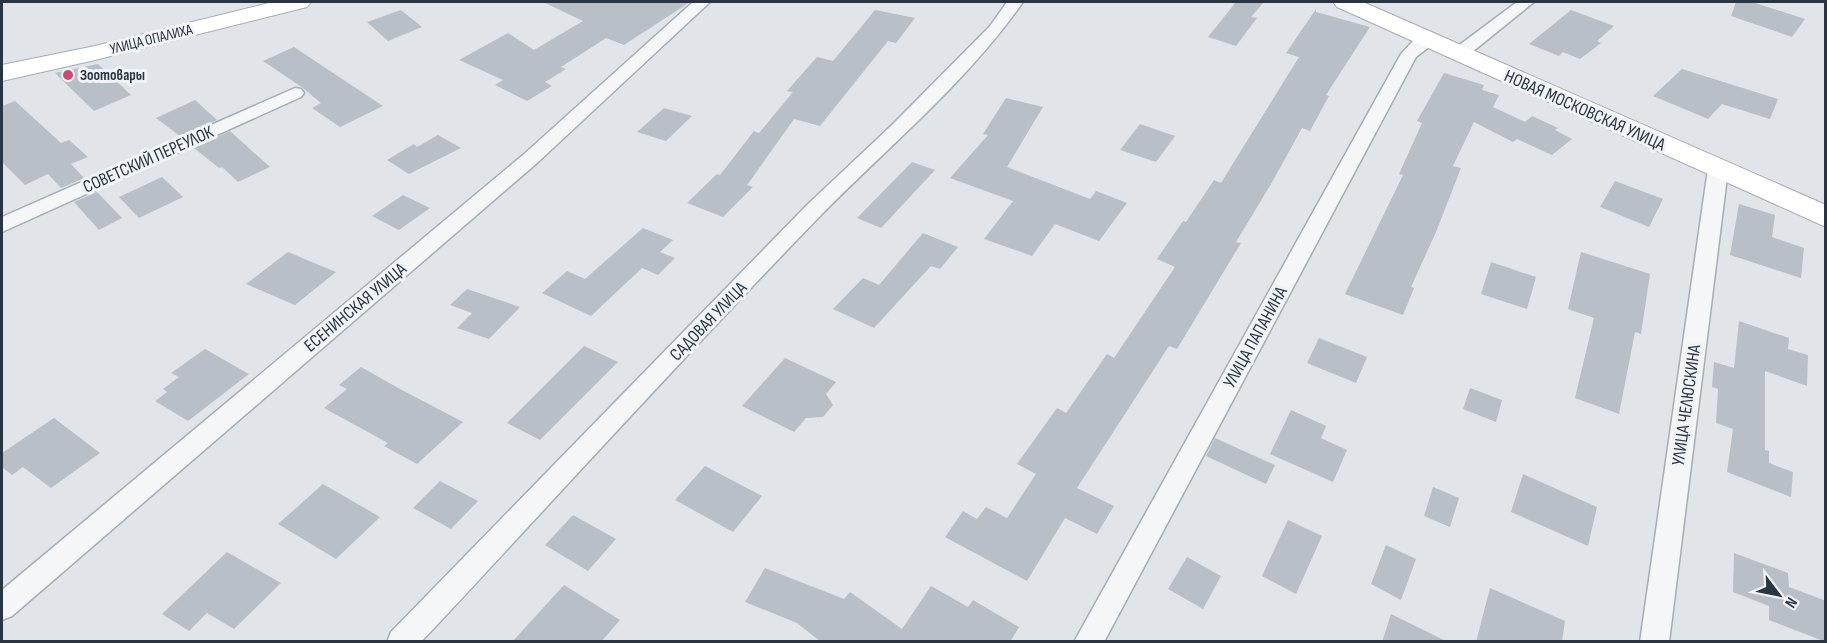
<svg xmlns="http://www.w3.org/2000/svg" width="1827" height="643" viewBox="0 0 1827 643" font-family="'Sofia Sans Condensed',sans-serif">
	<rect width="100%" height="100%" fill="#e1e5e9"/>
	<g fill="#b8bfc6">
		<polygon points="543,2 690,2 624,45 606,38 561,67 566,69 545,82 552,86 527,101 495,85 503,80 459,60 508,33 534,50 583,21"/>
		<polygon points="1236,2 1264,2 1251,17 1257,18 1236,46 1208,37"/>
		<polygon points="1736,2 1752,2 1805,19 1792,37 1731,16"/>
		<polygon points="1316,9 1316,12 1370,27 1326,95 1329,96 1310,131 1302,128 1271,184 1236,242 1241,243 1177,349 1169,346 1077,488 1114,506 1097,534 1065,518 1027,581 945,537 963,511 977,519 986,507 1007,518 1036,474 1017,464 1057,408 1066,413 1107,354 1114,358 1175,267 1157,259 1183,221 1186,222 1214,180 1221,183 1299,57 1286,53"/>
		<polygon points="401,10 422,27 388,41 367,22"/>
		<polygon points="875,10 915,18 896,43 888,41 820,126 794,119 747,185 753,187 723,217 687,203 717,174 720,175 754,131 759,133 793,92 787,91 817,57 833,61"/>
		<polygon points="1571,10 1614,26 1597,41 1601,43 1580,59 1563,52 1559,56 1529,44"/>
		<polygon points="294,47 383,106 340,127 312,108 321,103 303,88 263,61"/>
		<polygon points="98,64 131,95 94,111 55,73"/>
		<polygon points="1682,69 1778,99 1770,119 1722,104 1708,119 1653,96"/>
		<polygon points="1444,73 1484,85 1482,90 1499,95 1493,107 1525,122 1532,116 1558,128 1555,130 1572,139 1552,155 1517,139 1513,142 1474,122 1453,166 1461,168 1436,232 1411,287 1414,288 1403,315 1345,294 1403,175 1399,174 1422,123 1417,121"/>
		<polygon points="1006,98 1043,107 1007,167 1090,199 1096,191 1127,203 1099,241 1055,224 1032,256 984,239 1013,201 950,178 988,135 983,134"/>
		<polygon points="195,100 217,120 180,136 156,118"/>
		<polygon points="15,101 61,143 69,140 88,157 71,164 84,178 61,188 48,174 25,185 2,162 2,106"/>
		<polygon points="664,108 692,116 666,141 637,132"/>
		<polygon points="1140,124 1175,136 1156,162 1120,150"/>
		<polygon points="230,131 270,167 238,182 222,167 219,168 194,148"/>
		<polygon points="438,135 461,148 409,174 387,160 414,144 417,147"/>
		<polygon points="912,162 935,170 881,228 857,218"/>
		<polygon points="162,177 183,197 139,218 119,197"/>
		<polygon points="1615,181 1663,199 1649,227 1600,207"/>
		<polygon points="97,192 122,218 99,230 74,202"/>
		<polygon points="403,195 430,208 399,230 372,216"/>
		<polygon points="1739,204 1775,215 1772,237 1804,248 1801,278 1730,255"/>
		<polygon points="643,228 673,240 660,252 675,258 658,275 642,268 591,316 542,293 567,271 585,279"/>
		<polygon points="923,233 958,247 940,269 931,266 874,328 833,309 863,278 879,285"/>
		<polygon points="288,252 336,272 295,305 246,284"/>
		<polygon points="1581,252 1650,274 1641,334 1635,332 1619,414 1575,398 1594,318 1568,309"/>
		<polygon points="1491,262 1536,277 1527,309 1481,294"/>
		<polygon points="467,289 520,307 489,339 457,328 472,313 450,305"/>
		<polygon points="1739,321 1789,338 1788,349 1808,355 1807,386 1765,371 1765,450 1769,451 1769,463 1793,472 1791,497 1727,472 1733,429 1716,423 1718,389 1712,387 1714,362 1734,368"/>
		<polygon points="1319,338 1367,357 1356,383 1307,363"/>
		<polygon points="584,346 618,362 540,440 507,423"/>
		<polygon points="205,349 249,374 188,421 155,401 167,392 163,389 179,377 171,373"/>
		<polygon points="785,358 836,382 826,394 833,405 823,417 806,418 794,432 742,406"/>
		<polygon points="361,367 400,389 463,422 417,464 384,446 388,443 324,408 347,389 339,385"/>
		<polygon points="1470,388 1502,400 1496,422 1463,409"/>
		<polygon points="1291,410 1326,426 1321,438 1347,450 1333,482 1270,454"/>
		<polygon points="54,418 100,453 51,488 23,467 12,475 2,467 2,453"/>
		<polygon points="1215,438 1275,465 1266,484 1206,456"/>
		<polygon points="705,466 762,496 733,532 675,500"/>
		<polygon points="1523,474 1597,507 1588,546 1511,512"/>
		<polygon points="440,481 478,501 451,529 413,508"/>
		<polygon points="323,484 380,517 336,559 278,524"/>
		<polygon points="1433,487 1459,498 1450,527 1424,516"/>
		<polygon points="573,515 616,539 588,571 545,545"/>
		<polygon points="1288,520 1322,536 1296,594 1262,576"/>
		<polygon points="1386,545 1416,559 1401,600 1371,584"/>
		<polygon points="227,552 281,583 234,629 207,613 189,631 162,614"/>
		<polygon points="1734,553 1788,573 1789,587 1826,601 1826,642 1769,620 1769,606 1733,592"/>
		<polygon points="1187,557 1221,576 1203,609 1168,589"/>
		<polygon points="765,568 844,599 850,592 902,629 931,586 968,607 973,600 1019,627 1010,642 821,642 797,623 745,602"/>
		<polygon points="564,585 620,620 601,642 512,642"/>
		<polygon points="1490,588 1565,621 1562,642 1476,642"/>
		<polygon points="1391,614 1448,642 1382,642"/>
	</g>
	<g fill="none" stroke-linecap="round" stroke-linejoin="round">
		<defs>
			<g id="street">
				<polygon points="693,2 710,2 537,163 12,616 2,620 2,590 523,155"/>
				<path d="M1007,2H1023C967,82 889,146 821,215C685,355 554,500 421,642H387L391,632L807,205L893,124L990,26Z"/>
				<polygon points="1517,2 1534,2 1466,57 1454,57 1452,53 1454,49"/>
				<polygon points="1430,35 1438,40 1416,57 1104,642 1074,642 1401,54 1413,41"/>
				<polygon points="295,88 301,89 304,93 301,97 2,232 2,217"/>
				<polygon points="1718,163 1725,165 1728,169 1669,642 1640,642 1708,169 1711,165"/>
			</g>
			<g id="secondary">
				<polygon points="273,2 311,2 307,7 95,60 2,81 2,65 95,46"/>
				<polygon points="1333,2 1363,2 1826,205 1826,227 1337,7"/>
			</g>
		</defs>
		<use href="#street" stroke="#a6adb3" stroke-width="3"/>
		<use href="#secondary" stroke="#a6adb3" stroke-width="2"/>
		<use href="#street" fill="#f4f6f8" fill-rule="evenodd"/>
		<use href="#secondary" fill="#fff" fill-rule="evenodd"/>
	</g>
	<circle fill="#ca4a70" stroke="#f1f4f7" stroke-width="2" cx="68" cy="75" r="6"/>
	<g text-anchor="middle" stroke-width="6" stroke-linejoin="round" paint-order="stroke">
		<g font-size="15" fill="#2a3541" stroke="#f1f4f7">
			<text transform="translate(151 39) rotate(-14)" y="5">УЛИЦА ОПАЛИХА</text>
		</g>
		<g font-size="15" font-weight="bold" fill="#2a3541" stroke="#f1f4f7" text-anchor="start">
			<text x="80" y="80">Зоотовары</text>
		</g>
		<g font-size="18" fill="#2a3541" stroke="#f1f4f7">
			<text transform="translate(1585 110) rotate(24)" y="6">НОВАЯ МОСКОВСКАЯ УЛИЦА</text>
			<text transform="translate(148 159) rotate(-24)" y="6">СОВЕТСКИЙ ПЕРЕУЛОК</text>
			<text transform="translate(355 307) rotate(-40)" y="6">ЕСЕНИНСКАЯ УЛИЦА</text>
			<text transform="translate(708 321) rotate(-46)" y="6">САДОВАЯ УЛИЦА</text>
			<text transform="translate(1255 337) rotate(-61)" y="6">УЛИЦА ПАПАНИНА</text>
			<text transform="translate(1686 405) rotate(-82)" y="6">УЛИЦА ЧЕЛЮСКИНА</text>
		</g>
	</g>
	<rect width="1827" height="643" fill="none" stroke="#2a3541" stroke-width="6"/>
	<g transform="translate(1779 595) rotate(122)" stroke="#f1f4f7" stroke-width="4.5" paint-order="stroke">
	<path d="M0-4.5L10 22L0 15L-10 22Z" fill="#2a3541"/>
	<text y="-9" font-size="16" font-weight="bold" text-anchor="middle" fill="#2a3541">N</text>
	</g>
</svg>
